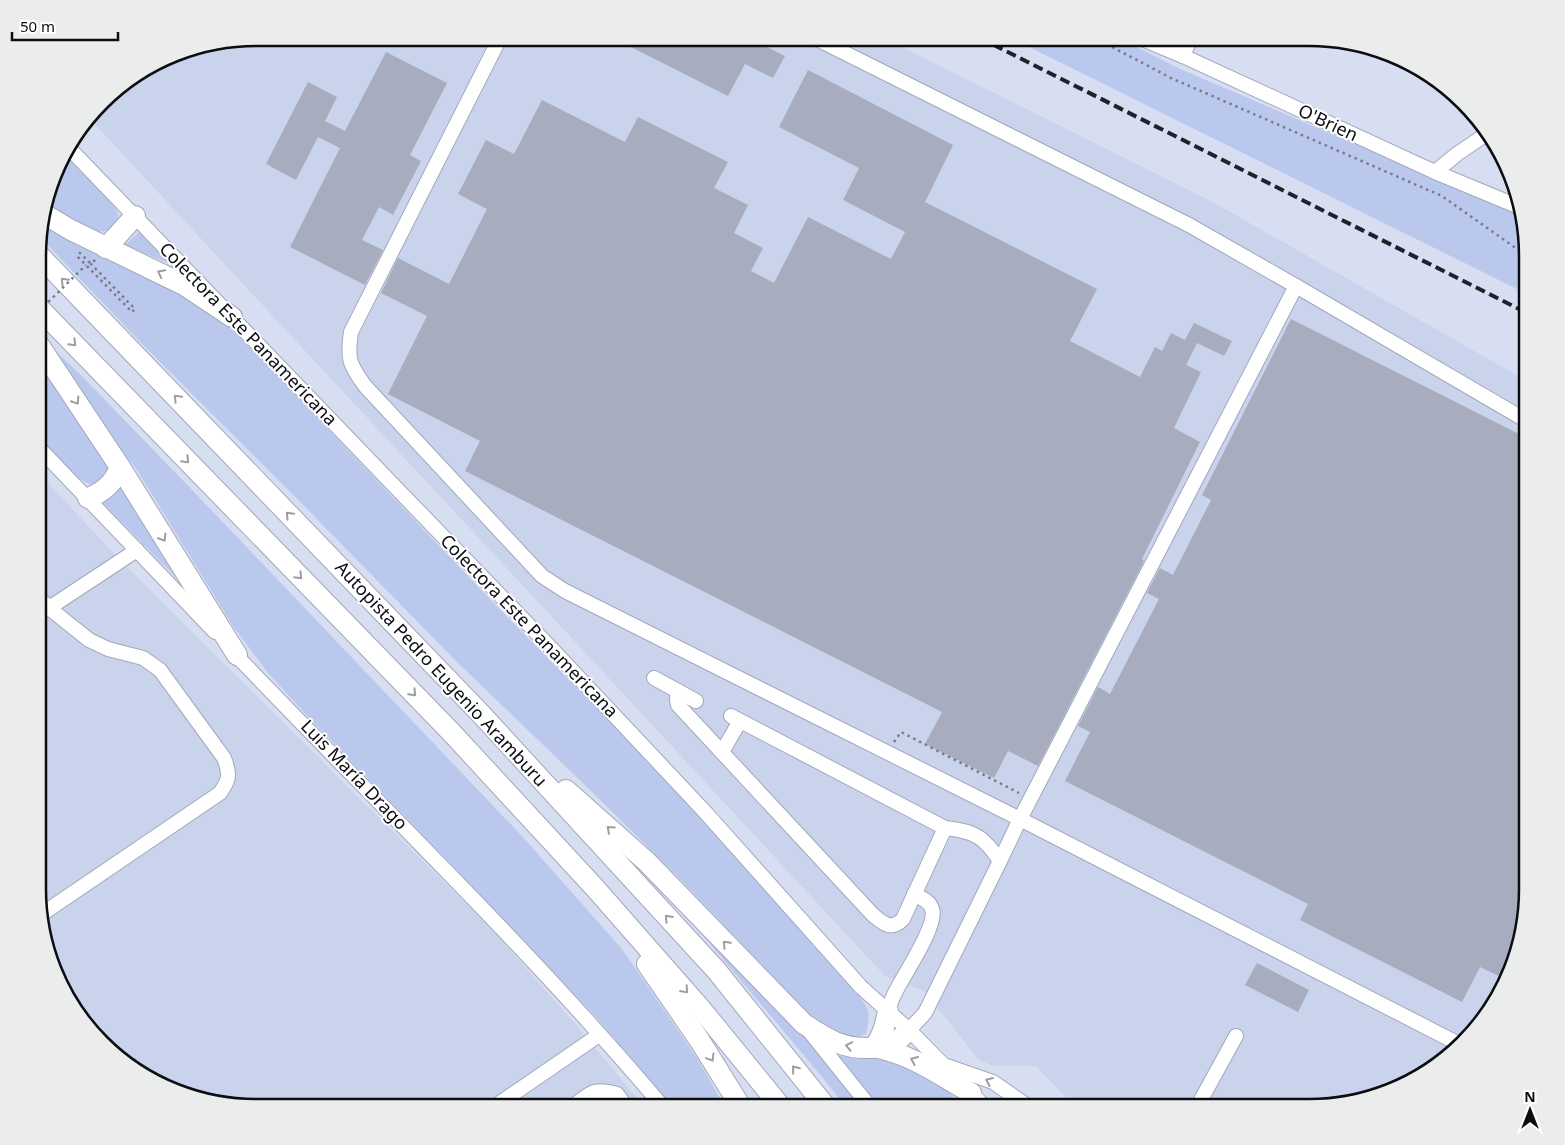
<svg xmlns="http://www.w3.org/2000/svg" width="1565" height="1145" viewBox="0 0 1565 1145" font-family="'Noto Sans',sans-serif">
	<rect width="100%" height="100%" fill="#d8def1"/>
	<g fill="#cad3ec">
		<polygon points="257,38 884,38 1211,201 1527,381 1527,902 1516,959 1482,1022 1405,1085 1309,1107 1075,1107 1036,1066 993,1066 979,1060 924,991 885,976 91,120 112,92 173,54"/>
		<polygon points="39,473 121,561 493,931 579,1028 644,1107 243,1107 173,1091 123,1062 67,998 39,917"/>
	</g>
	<g fill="#bbc8ee">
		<polygon points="1011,38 1119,38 1178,68 1519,214 1527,243 1527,294"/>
		<polygon points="65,154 111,202 117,211 119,220 113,228 106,231 93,232 46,207 60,160"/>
		<path d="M41,221L132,266L210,310L238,335L490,599L673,786L856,992C870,1010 871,1011 866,1034L855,1039L822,1029L678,877L590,790L457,662L311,513L147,349L39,236Z"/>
		<polygon points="139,232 170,264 125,245"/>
		<polygon points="43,340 77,371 196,494 521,835 622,949 697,1058 725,1107 672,1107 597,1018 453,866 312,721 268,673 233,626 137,470 87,407"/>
		<polygon points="39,357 110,468 99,485 86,483 73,474 39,439"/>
		<polygon points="126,482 198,600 102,502"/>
		<polygon points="673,900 794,1022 864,1107 846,1107 818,1072"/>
		<polygon points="835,1056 877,1056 933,1078 964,1107 879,1107 859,1082"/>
	</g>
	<g fill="#a7adbe">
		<polygon points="613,38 749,38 785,56 773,78 745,64 728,96"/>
		<polygon points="386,52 447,83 410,155 421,161 393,215 379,207 362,240 383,250 365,285 290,247 340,148 318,137 296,180 266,164 308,82 337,97 325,121 345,131"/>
		<polygon points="808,70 953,145 925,202 1097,289 1070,341 1140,377 1155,347 1162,351 1171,333 1185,340 1194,323 1232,341 1224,356 1197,343 1186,365 1201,372 1174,428 1200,442 1142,559 1144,561 1038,766 1008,751 994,778 925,744 942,712 465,471 480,441 388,394 427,316 381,293 398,258 449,284 487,209 458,194 486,140 514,154 542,100 625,142 638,117 728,162 714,188 748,205 734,233 763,248 751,271 774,283 808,217 891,259 905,232 843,200 859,168 779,127"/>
		<polygon points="1291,319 1527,438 1527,902 1516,959 1505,979 1480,967 1462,1002 1300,920 1308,904 1065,781 1090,732 1078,726 1098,687 1110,694 1159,599 1147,593 1160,568 1173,575 1211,500 1202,495"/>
		<polygon points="1257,963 1309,990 1298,1012 1245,985"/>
	</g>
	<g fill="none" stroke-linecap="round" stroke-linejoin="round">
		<defs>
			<g id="minor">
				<path d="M500,38L351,332C347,359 349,364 365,386L542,576L565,591L1020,819L1457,1043"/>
				<polyline points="815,38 1189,225 1296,286 1527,421"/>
				<polyline points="1140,38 1183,56 1435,172 1517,206"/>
				<polyline points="1183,56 1189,42 1195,38"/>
				<polyline points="69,148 402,494 552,649 706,813 861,987 909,1030 985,1107"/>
				<polyline points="1435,172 1457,154 1485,135"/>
				<polyline points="39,448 215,632"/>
				<polyline points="39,598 49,608 137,550"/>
				<path d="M231,650C376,802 528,947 663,1107"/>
				<polyline points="654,678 696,701"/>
				<path d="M678,691L677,699L678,705L873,915C884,924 891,931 903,919L945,828"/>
				<path d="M731,716L945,828C975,831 984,837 1000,861"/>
				<polyline points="722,752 740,721"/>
				<path d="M39,916L220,793C230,779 230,774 224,758L160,670L143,658L108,649L89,640L49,608"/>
				<path d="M888,1011C890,1004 893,996 897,989C905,973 938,925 932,909C930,901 921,898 914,894"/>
				<polyline points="909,1030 925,1013 1000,861 1020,819 1296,286"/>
				<polyline points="810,1032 870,1107"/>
				<polyline points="947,1066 993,1082 1029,1107"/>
				<polyline points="494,1107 599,1035"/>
				<path d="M572,1107C591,1093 593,1087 617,1094L622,1101L623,1107"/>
				<polyline points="1197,1107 1236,1036"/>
			</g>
			<g id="highway">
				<polyline points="44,214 71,230 184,285 232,317"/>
				<polyline points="106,248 135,216"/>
				<polyline points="39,255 481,714 716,970 826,1107"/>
				<polyline points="39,308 451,732 595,888 702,1010 781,1107"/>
				<polyline points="39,345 120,467 237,655"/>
				<path d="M88,498C104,492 114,483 120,467"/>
				<path d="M566,790L647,862L804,1024C827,1039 842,1049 871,1048C879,1047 887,1047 894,1043C899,1040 904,1035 909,1030"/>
				<polyline points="647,964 700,1041 741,1107"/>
				<path d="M888,1011C885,1025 883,1036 874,1047C913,1055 938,1074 971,1093"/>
			</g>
		</defs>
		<use href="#minor" stroke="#a2a8ba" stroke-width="16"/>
		<use href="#highway" stroke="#a2a8ba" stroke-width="22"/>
		<g stroke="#787c89" stroke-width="2.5" stroke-dasharray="2.5 4" stroke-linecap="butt">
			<polyline points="1095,38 1171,78 1442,196 1527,256"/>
			<polyline points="90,263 80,253 77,256 132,312 135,309 90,263 96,260"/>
			<polyline points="894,742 901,732 1019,793"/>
			<polyline points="946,1098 949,1107"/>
		</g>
		<use href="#minor" stroke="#fff" stroke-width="14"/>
		<use href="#highway" stroke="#fff" stroke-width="20"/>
		<polyline stroke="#20222a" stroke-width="4" stroke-dasharray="10 5" stroke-linecap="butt" points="980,38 1527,313"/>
		<polyline stroke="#787c89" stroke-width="2.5" stroke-dasharray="2.5 4" stroke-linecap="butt" points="39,311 86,265"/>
	</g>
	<defs><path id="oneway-chevron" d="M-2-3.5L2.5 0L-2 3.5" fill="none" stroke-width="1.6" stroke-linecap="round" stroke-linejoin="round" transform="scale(1.25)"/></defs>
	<g stroke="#9d9ea1">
		<use href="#oneway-chevron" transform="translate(161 273) rotate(-153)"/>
		<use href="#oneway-chevron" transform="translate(64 281) rotate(-134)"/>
		<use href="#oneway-chevron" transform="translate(73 343) rotate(46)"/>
		<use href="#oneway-chevron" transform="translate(177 398) rotate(-134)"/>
		<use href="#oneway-chevron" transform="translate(76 401) rotate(57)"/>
		<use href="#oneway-chevron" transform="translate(186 460) rotate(46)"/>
		<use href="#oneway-chevron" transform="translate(289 515) rotate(-134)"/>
		<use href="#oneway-chevron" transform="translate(163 538) rotate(58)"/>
		<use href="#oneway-chevron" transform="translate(299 576) rotate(46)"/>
		<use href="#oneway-chevron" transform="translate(413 693) rotate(46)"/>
		<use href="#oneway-chevron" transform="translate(610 829) rotate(-138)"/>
		<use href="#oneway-chevron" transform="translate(668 918) rotate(-132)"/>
		<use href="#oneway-chevron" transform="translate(726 944) rotate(-134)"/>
		<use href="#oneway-chevron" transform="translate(685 990) rotate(49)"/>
		<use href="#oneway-chevron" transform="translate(849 1046) rotate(-169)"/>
		<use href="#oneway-chevron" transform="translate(711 1058) rotate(59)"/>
		<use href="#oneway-chevron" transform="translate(914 1060) rotate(-157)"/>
		<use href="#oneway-chevron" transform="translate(795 1069) rotate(-129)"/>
		<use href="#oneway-chevron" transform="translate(989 1081) rotate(-157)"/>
	</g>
	<g text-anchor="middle" stroke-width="4" stroke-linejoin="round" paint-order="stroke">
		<g font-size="18" fill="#0b0d13" stroke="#fff">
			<text transform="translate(1328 123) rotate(25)" y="6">O'Brien</text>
			<text transform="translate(248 334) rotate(46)" y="6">Colectora Este Panamericana</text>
			<text transform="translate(529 626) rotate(46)" y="6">Colectora Este Panamericana</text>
			<text transform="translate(441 674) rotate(47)" y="6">Autopista Pedro Eugenio Aramburu</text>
			<text transform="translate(354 775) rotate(46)" y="6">Luis María Drago</text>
		</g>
	</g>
	<path d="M0 0H1565V1145H0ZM256 46H1309A210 210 0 0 1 1519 256V889A210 210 0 0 1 1309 1099H256A210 210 0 0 1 46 889V256A210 210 0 0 1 256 46Z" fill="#ebecec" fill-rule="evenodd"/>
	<path fill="none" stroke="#0b0d13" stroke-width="2.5" d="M256 46H1309A210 210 0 0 1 1519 256V889A210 210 0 0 1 1309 1099H256A210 210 0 0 1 46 889V256A210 210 0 0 1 256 46Z"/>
	<g transform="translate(1530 1110)" stroke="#ffffff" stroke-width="4" paint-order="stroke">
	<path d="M0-4L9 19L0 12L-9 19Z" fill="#0b0d13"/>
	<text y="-8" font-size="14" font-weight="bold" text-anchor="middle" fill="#0b0d13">N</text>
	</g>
	<path d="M12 32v8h106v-8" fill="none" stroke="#0b0d13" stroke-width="2.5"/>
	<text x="20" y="32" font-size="15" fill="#0b0d13" stroke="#ffffff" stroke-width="4" paint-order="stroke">50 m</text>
</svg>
